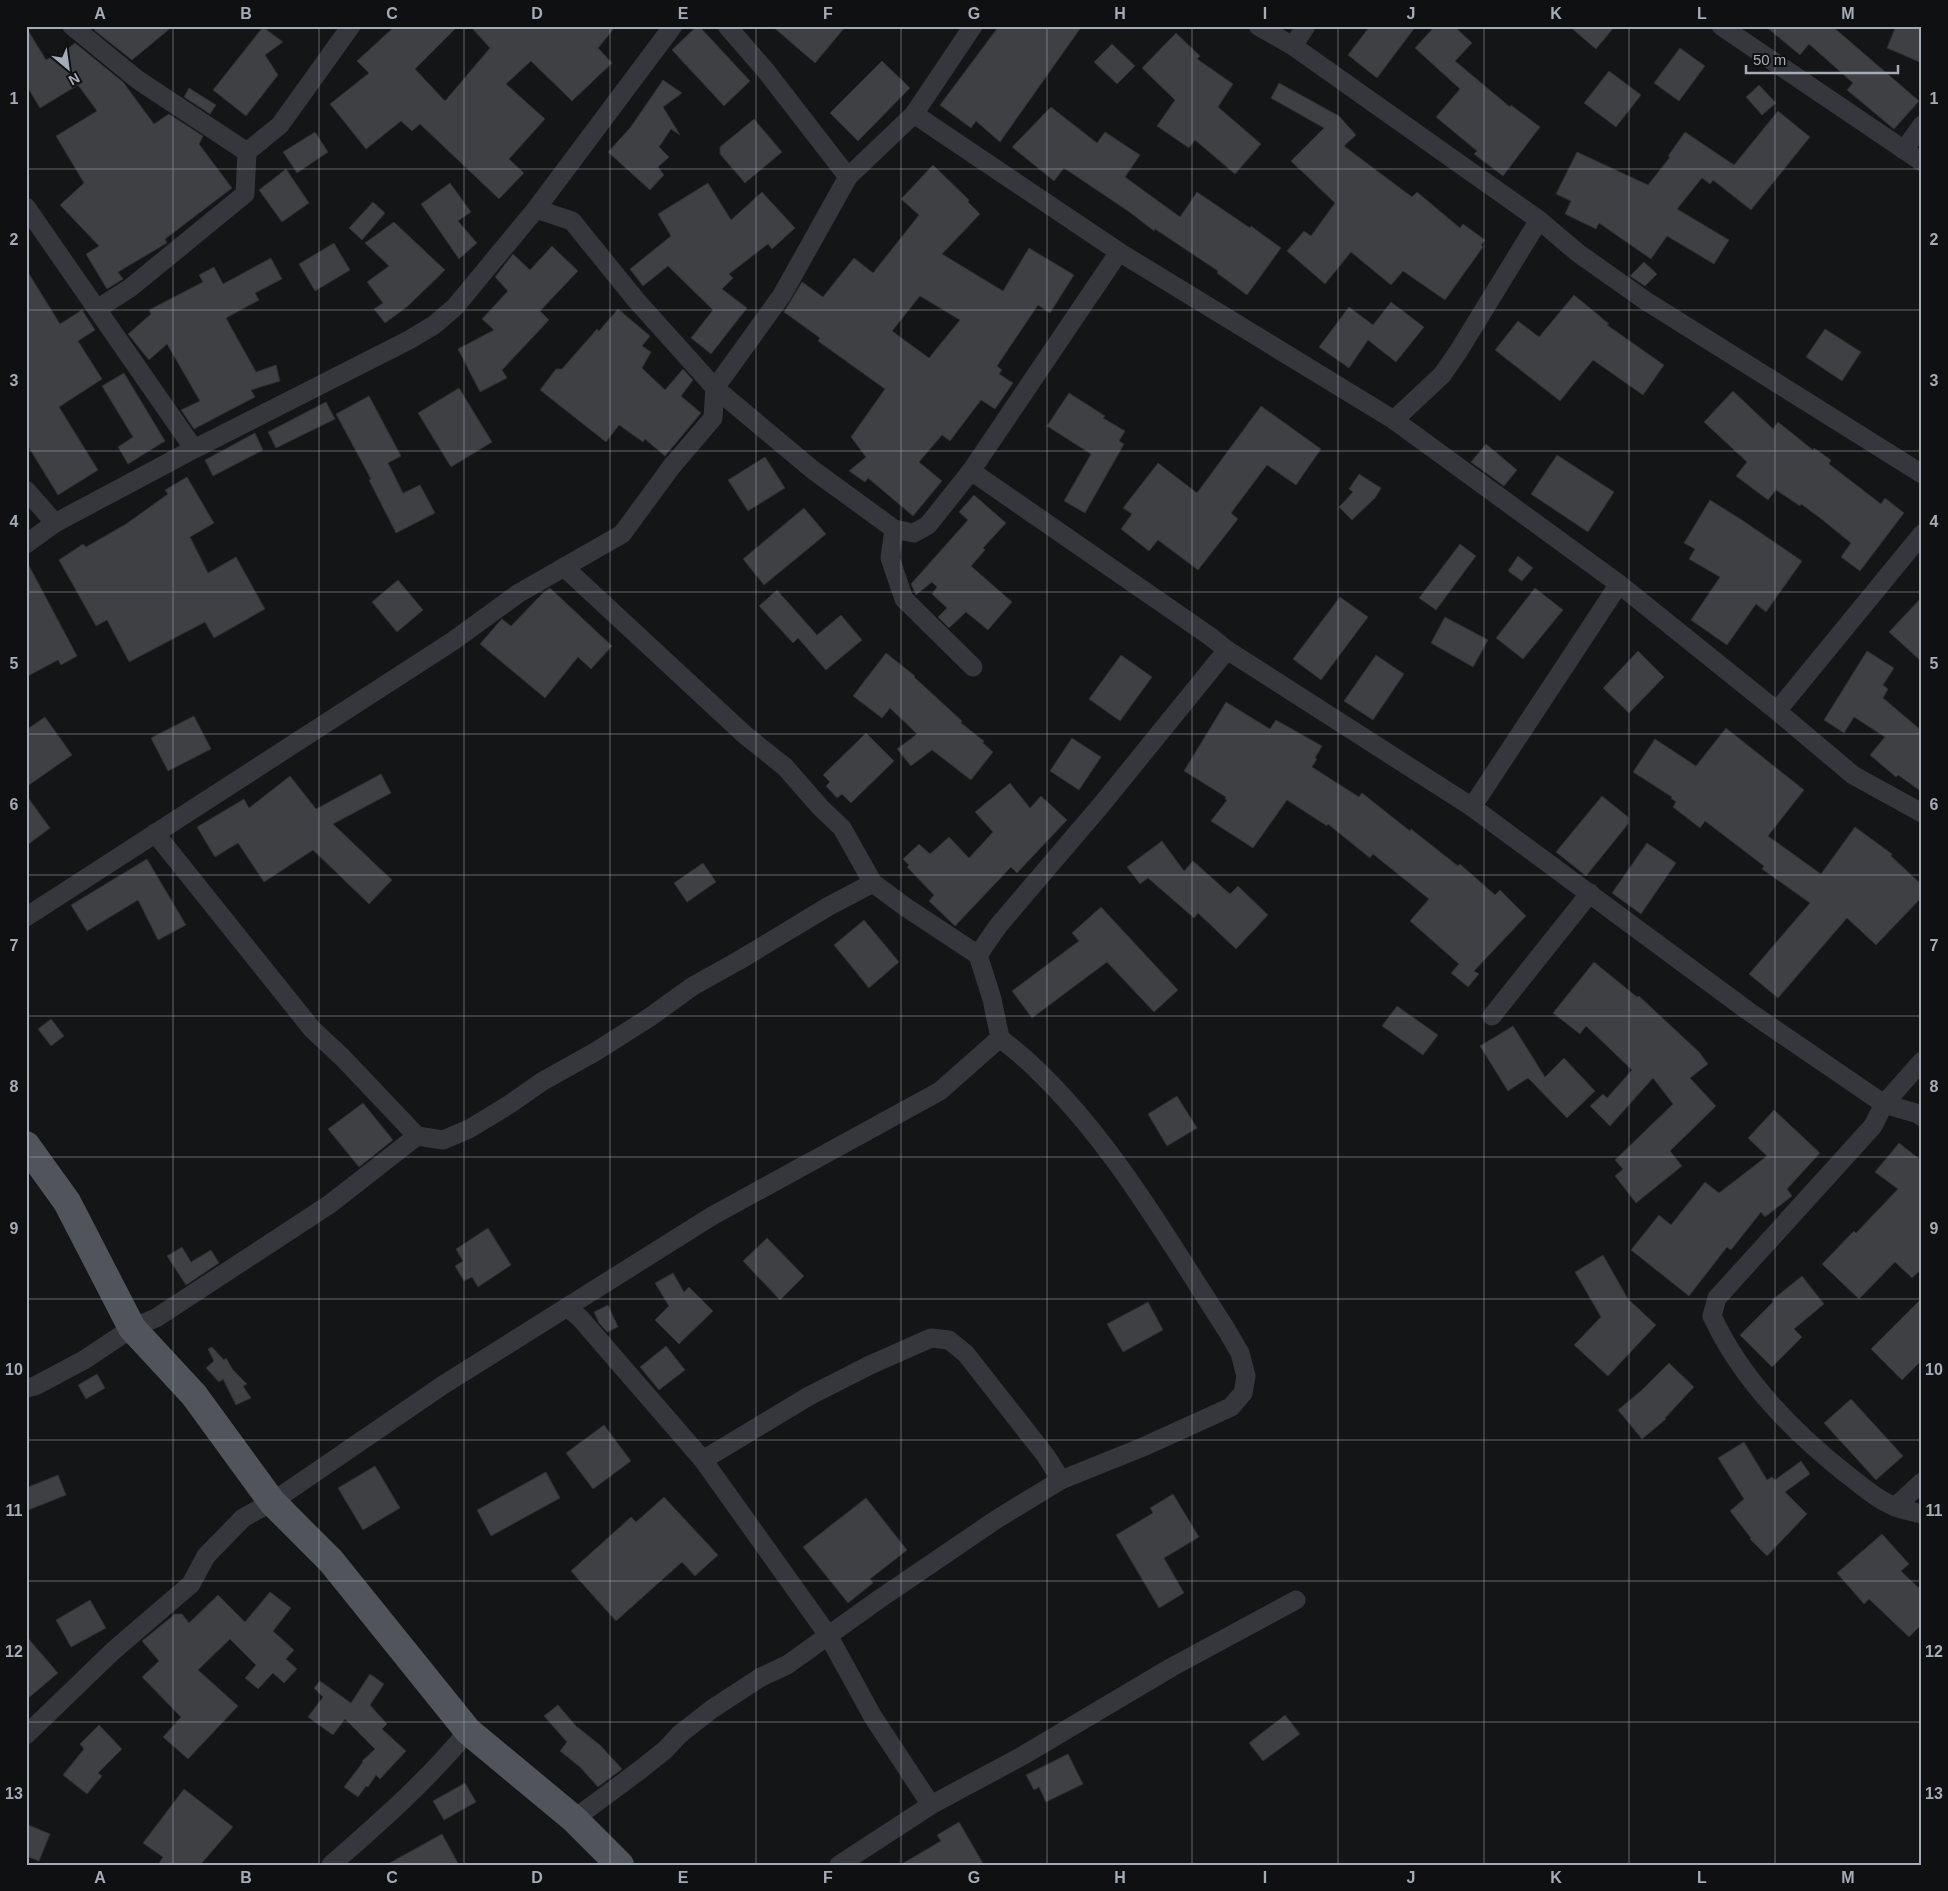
<svg xmlns="http://www.w3.org/2000/svg" width="1948" height="1891" viewBox="0 0 1948 1891" font-family="Helvetica,sans-serif">
	<rect width="100%" height="100%" fill="#141516"/>
	<g fill="#3e4044" stroke="#2e2f33" fill-rule="evenodd">
		<polygon points="99,26 173,26 132,60 94,30"/>
		<polygon points="395,26 458,26 415,69 445,101 490,48 470,26 616,26 598,48 612,63 572,101 531,61 506,84 545,119 509,159 524,173 499,199 420,124 412,131 401,121 366,149 330,104 369,73 357,61"/>
		<polygon points="697,26 699,26 750,81 724,106 672,50"/>
		<polygon points="772,26 846,26 815,63"/>
		<polygon points="999,26 1082,26 1000,142 976,121 971,128 940,105"/>
		<polygon points="1370,26 1416,26 1377,78 1348,55"/>
		<polygon points="1435,26 1454,26 1472,43 1455,61 1510,107 1511,105 1540,127 1503,176 1474,154 1477,151 1436,117 1460,89 1415,48"/>
		<polygon points="1569,26 1615,26 1596,49"/>
		<polygon points="1765,26 1832,26 1919,101 1894,129 1847,90 1853,83 1809,44 1800,55"/>
		<polygon points="1896,26 1922,26 1922,63 1887,48"/>
		<polygon points="26,27 46,60 53,56 55,59 75,43 123,82 154,124 169,114 203,136 199,144 232,188 165,239 167,243 118,272 123,279 107,289 86,254 99,246 60,205 84,183 56,136 97,111 78,85 40,108 26,85"/>
		<polygon points="263,27 283,42 265,55 278,75 246,116 213,90"/>
		<polygon points="1176,33 1200,56 1197,59 1233,84 1218,107 1261,144 1235,174 1195,140 1189,148 1157,126 1175,100 1142,68"/>
		<polygon points="1112,44 1135,66 1117,84 1094,62"/>
		<polygon points="1680,48 1705,66 1679,101 1654,83"/>
		<polygon points="882,61 910,88 858,141 830,113"/>
		<polygon points="1609,71 1641,95 1616,127 1584,103"/>
		<polygon points="663,80 682,93 663,107 680,135 671,129 659,147 669,157 658,167 664,175 650,190 608,152 630,128"/>
		<polygon points="1279,83 1339,116 1356,135 1344,146 1412,197 1417,192 1460,228 1463,224 1485,240 1481,245 1483,247 1445,300 1403,271 1391,285 1351,252 1325,284 1287,251 1304,231 1311,236 1335,203 1291,161 1324,128 1271,98"/>
		<polygon points="1759,85 1776,103 1762,115 1746,97"/>
		<polygon points="189,88 216,105 210,114 184,97"/>
		<polygon points="1051,107 1097,143 1105,132 1140,155 1125,177 1180,217 1197,192 1250,228 1251,226 1281,248 1247,295 1217,273 1218,271 1155,229 1154,231 1128,211 1064,168 1054,181 1012,147"/>
		<polygon points="1778,111 1810,137 1751,210 1713,180 1710,184 1702,178 1677,209 1729,240 1714,264 1667,236 1651,259 1599,223 1596,229 1565,214 1571,201 1556,194 1577,152 1648,185 1670,157 1668,156 1685,132 1734,165"/>
		<polygon points="754,119 782,152 745,183 720,154 720,147"/>
		<polygon points="315,132 328,152 297,173 283,152"/>
		<path d="M933,165L969,200L968,202L980,214L942,254L1003,291L1029,248L1074,275L1050,313L1038,305L997,366L1002,370L999,374L1013,383L995,409L981,400L950,441L942,435L919,462L942,481L913,516L868,478L865,482L849,471L866,457L851,437L885,389L818,341L820,338L784,312L802,282L823,297L854,258L873,273L919,215L901,199ZM920,296L960,320L929,358L892,331Z"/>
		<polygon points="286,169 309,203 282,222 259,190"/>
		<polygon points="450,183 471,212 458,221 477,243 459,259 421,204"/>
		<polygon points="708,183 731,220 762,192 795,228 772,249 768,244 729,274 733,278 722,289 747,308 711,354 691,338 713,310 668,266 643,286 630,269 671,236 658,214"/>
		<polygon points="373,202 385,213 362,240 349,228"/>
		<polygon points="394,222 445,270 408,306 385,323 374,309 383,303 367,282 389,266 365,243"/>
		<polygon points="334,243 350,270 315,291 299,264"/>
		<polygon points="552,246 578,271 540,311 549,320 502,370 507,378 480,392 458,349 494,330 482,319 508,291 495,277 513,254 530,270"/>
		<polygon points="271,258 282,279 255,293 259,300 226,318 256,372 276,365 280,381 251,390 255,397 194,429 181,410 200,401 167,344 149,360 128,334 151,314 149,310 203,282 199,275 214,267 223,284"/>
		<polygon points="1644,262 1657,274 1645,286 1630,276"/>
		<polygon points="26,269 60,324 82,310 95,330 78,341 102,379 59,407 98,470 58,495 26,443"/>
		<polygon points="1574,295 1609,324 1607,325 1664,365 1643,395 1593,360 1560,401 1495,350 1518,321 1539,337"/>
		<polygon points="1391,302 1424,327 1396,362 1368,340 1349,368 1319,347 1349,307 1373,325"/>
		<polygon points="618,309 650,336 642,346 651,352 642,368 665,390 683,369 693,380 681,396 701,413 665,456 645,439 643,442 619,425 606,442 540,390 556,369 562,369 597,329 599,331"/>
		<polygon points="1825,329 1861,352 1842,381 1806,357"/>
		<polygon points="124,373 165,441 128,464 118,447 133,437 102,386"/>
		<polygon points="459,388 492,442 451,467 418,413"/>
		<polygon points="1733,391 1773,429 1778,422 1813,450 1814,448 1831,460 1829,464 1881,504 1885,498 1904,513 1860,571 1841,557 1851,543 1820,518 1801,504 1800,506 1776,490 1768,500 1736,476 1747,462 1704,422"/>
		<polygon points="1069,393 1105,416 1103,418 1125,431 1119,441 1124,444 1085,513 1064,501 1091,454 1047,426"/>
		<polygon points="369,396 401,456 388,463 403,493 420,485 435,513 396,533 369,480 371,479 336,414"/>
		<polygon points="326,402 335,419 276,448 268,432"/>
		<polygon points="1261,406 1321,449 1296,485 1267,465 1231,513 1238,519 1198,570 1158,540 1149,551 1121,529 1132,514 1123,508 1158,463 1197,493"/>
		<polygon points="255,433 263,450 213,476 205,460"/>
		<polygon points="1486,444 1517,470 1504,486 1471,462"/>
		<polygon points="1557,455 1614,492 1588,532 1531,494"/>
		<polygon points="765,457 785,488 748,511 728,480"/>
		<polygon points="1359,474 1381,488 1375,498 1352,520 1339,507 1353,492 1349,489"/>
		<polygon points="187,477 214,523 190,537 208,573 236,557 265,609 214,638 205,622 129,662 107,620 96,626 59,560 83,544 86,547 126,524 168,494 165,490"/>
		<polygon points="974,495 1006,523 983,548 985,550 971,566 1012,602 988,630 966,612 949,628 938,617 947,608 932,594 937,587 932,582 916,595 911,584 968,520 959,512"/>
		<polygon points="1710,500 1742,520 1802,561 1766,612 1756,604 1727,645 1691,620 1720,577 1689,559 1695,549 1684,543"/>
		<polygon points="804,508 826,534 764,585 743,559"/>
		<polygon points="1460,544 1476,556 1436,610 1419,598"/>
		<polygon points="1518,556 1533,568 1522,581 1508,571"/>
		<polygon points="26,560 77,656 61,665 58,660 26,677"/>
		<polygon points="398,580 423,610 397,632 372,602"/>
		<polygon points="550,588 612,646 591,669 578,657 545,698 480,644 500,621 502,619 511,626 544,592"/>
		<polygon points="1535,588 1563,610 1523,659 1496,638"/>
		<polygon points="777,590 817,635 841,615 862,640 826,670 798,638 793,643 759,606"/>
		<polygon points="1340,597 1368,617 1321,680 1293,659"/>
		<polygon points="1922,597 1922,662 1889,632"/>
		<polygon points="1445,617 1488,640 1473,667 1431,643"/>
		<polygon points="1638,651 1664,677 1629,713 1603,688"/>
		<polygon points="1867,651 1894,668 1883,685 1888,689 1883,698 1922,731 1922,792 1898,775 1896,777 1870,755 1885,737 1854,717 1844,733 1824,720"/>
		<polygon points="886,653 915,676 914,677 962,721 961,723 984,741 983,743 993,752 971,780 932,750 911,766 897,749 917,734 890,708 882,718 853,696"/>
		<polygon points="1121,655 1152,677 1120,721 1089,699"/>
		<polygon points="1376,655 1404,674 1373,720 1344,701"/>
		<polygon points="1226,702 1270,729 1276,720 1322,746 1315,758 1317,759 1312,767 1359,797 1362,793 1410,831 1411,829 1458,866 1460,864 1495,895 1500,890 1526,916 1474,971 1479,974 1468,987 1451,973 1459,964 1410,921 1429,899 1373,854 1370,858 1328,824 1327,826 1287,800 1253,848 1211,821 1227,800 1225,799 1226,797 1184,771"/>
		<polygon points="194,716 211,749 168,771 151,738"/>
		<polygon points="45,717 72,755 26,787 26,730"/>
		<polygon points="1726,728 1804,790 1768,836 1821,874 1855,827 1892,854 1891,856 1922,885 1922,897 1876,945 1847,918 1778,998 1749,974 1810,903 1762,869 1764,866 1705,821 1700,828 1673,807 1676,802 1671,798 1672,797 1633,772 1655,739 1696,766"/>
		<polygon points="866,733 894,761 851,803 842,794 837,798 826,786 830,782 823,775"/>
		<polygon points="1072,738 1101,757 1079,790 1050,771"/>
		<polygon points="381,774 391,793 333,824 392,880 369,904 313,850 264,882 238,843 215,857 197,827 244,799 249,808 290,776 316,809"/>
		<polygon points="1010,783 1030,808 1041,796 1067,820 1017,873 1011,867 955,926 929,901 934,895 907,867 909,865 903,859 919,844 930,854 949,837 969,858 993,832 975,812"/>
		<polygon points="26,795 50,828 26,846"/>
		<polygon points="1602,796 1628,817 1628,824 1586,876 1556,852"/>
		<polygon points="1162,841 1184,871 1193,861 1230,894 1238,886 1268,915 1236,949 1198,913 1194,918 1148,878 1140,884 1127,867"/>
		<polygon points="1647,843 1676,863 1641,914 1612,893"/>
		<polygon points="147,859 186,925 158,940 138,900 87,931 71,905"/>
		<polygon points="703,863 716,882 687,902 674,883"/>
		<polygon points="1101,907 1178,990 1154,1012 1107,962 1032,1018 1012,991 1079,941 1072,933"/>
		<polygon points="864,920 899,962 869,988 834,945"/>
		<polygon points="1594,962 1637,997 1639,996 1699,1052 1708,1064 1690,1078 1716,1106 1670,1151 1682,1166 1636,1203 1615,1176 1623,1169 1615,1160 1673,1104 1653,1078 1610,1126 1590,1106 1603,1094 1607,1098 1632,1070 1586,1026 1580,1034 1553,1013"/>
		<polygon points="1397,1006 1438,1035 1423,1055 1382,1026"/>
		<polygon points="51,1019 64,1036 51,1046 38,1029"/>
		<polygon points="1513,1026 1545,1077 1564,1058 1595,1091 1567,1118 1528,1078 1508,1091 1480,1046"/>
		<polygon points="1177,1096 1197,1128 1167,1146 1148,1114"/>
		<polygon points="363,1103 393,1140 359,1167 328,1129"/>
		<polygon points="1774,1110 1820,1153 1787,1189 1792,1196 1765,1217 1761,1212 1731,1250 1727,1247 1689,1296 1631,1250 1659,1215 1671,1225 1705,1182 1719,1193 1767,1156 1748,1138"/>
		<polygon points="1899,1143 1922,1161 1922,1269 1912,1278 1895,1262 1859,1299 1822,1264 1854,1231 1856,1233 1898,1189 1875,1172"/>
		<polygon points="488,1228 511,1265 478,1287 472,1277 464,1281 455,1266 463,1261 456,1249"/>
		<polygon points="767,1238 804,1276 780,1300 743,1261"/>
		<polygon points="182,1247 191,1262 211,1250 219,1263 186,1285 167,1256"/>
		<polygon points="1603,1255 1628,1299 1656,1325 1608,1376 1574,1345 1601,1317 1575,1272"/>
		<polygon points="673,1273 684,1292 689,1287 713,1311 679,1344 655,1320 669,1306 655,1283"/>
		<polygon points="1802,1276 1824,1304 1794,1329 1802,1337 1772,1367 1740,1335 1773,1302 1772,1300"/>
		<polygon points="1922,1298 1922,1360 1902,1380 1871,1349"/>
		<polygon points="1148,1302 1163,1330 1123,1352 1107,1324"/>
		<polygon points="608,1305 618,1327 607,1332 599,1323 594,1312"/>
		<polygon points="666,1346 685,1370 659,1390 640,1367"/>
		<polygon points="212,1347 224,1360 226,1358 233,1370 247,1384 243,1386 251,1398 236,1405 223,1379 219,1382 206,1368 214,1361 208,1349"/>
		<polygon points="1669,1363 1694,1387 1665,1418 1666,1419 1642,1439 1618,1410 1642,1390"/>
		<polygon points="97,1374 105,1388 86,1399 78,1385"/>
		<polygon points="1851,1399 1903,1456 1876,1480 1824,1423"/>
		<polygon points="604,1425 631,1461 593,1489 566,1453"/>
		<polygon points="1744,1442 1767,1480 1772,1477 1775,1480 1801,1461 1810,1474 1785,1492 1807,1514 1767,1556 1750,1539 1751,1538 1730,1511 1744,1499 1718,1458"/>
		<polygon points="375,1466 400,1508 363,1530 338,1488"/>
		<polygon points="546,1472 560,1498 491,1536 477,1510"/>
		<polygon points="58,1475 66,1495 26,1511 26,1488"/>
		<polygon points="1173,1494 1199,1537 1164,1558 1184,1593 1159,1608 1116,1535 1153,1513 1150,1508"/>
		<polygon points="664,1497 718,1555 695,1576 682,1562 616,1621 571,1571 631,1517 636,1522"/>
		<polygon points="866,1498 907,1550 870,1579 873,1583 848,1603 803,1547"/>
		<polygon points="1882,1534 1909,1564 1901,1571 1922,1591 1922,1624 1909,1637 1869,1599 1864,1604 1837,1573"/>
		<polygon points="270,1592 291,1608 273,1631 294,1650 286,1659 297,1669 284,1683 273,1673 258,1689 245,1678 256,1665 230,1639 198,1670 238,1706 188,1759 163,1737 181,1717 142,1677 159,1661 142,1641 175,1614 182,1614 189,1623 218,1595 245,1622"/>
		<polygon points="90,1600 106,1628 71,1647 56,1620"/>
		<polygon points="26,1636 58,1673 26,1700"/>
		<polygon points="370,1674 384,1684 370,1705 387,1724 382,1729 406,1751 380,1779 376,1775 368,1787 366,1786 358,1797 344,1787 363,1762 362,1761 375,1749 345,1719 333,1735 308,1717 323,1697 314,1688 320,1681 351,1703"/>
		<polygon points="558,1705 576,1726 600,1745 622,1769 598,1787 580,1767 560,1751 567,1742 544,1716"/>
		<polygon points="1285,1715 1300,1734 1263,1761 1249,1743"/>
		<polygon points="99,1725 122,1749 98,1773 102,1776 87,1794 63,1775 84,1749 80,1744"/>
		<polygon points="1068,1754 1083,1784 1046,1802 1039,1787 1034,1790 1026,1775"/>
		<polygon points="465,1783 476,1802 444,1820 433,1801"/>
		<polygon points="184,1789 233,1827 200,1865 158,1865 163,1857 143,1843"/>
		<polygon points="959,1822 984,1865 900,1865 941,1841 937,1835"/>
		<polygon points="26,1824 50,1834 39,1861 26,1856"/>
		<polygon points="442,1834 459,1865 386,1865"/>
	</g>
	<g fill="none" stroke-linecap="round" stroke-linejoin="round">
		<g stroke="#35373c" stroke-width="19">
			<polyline points="72,26 138,80 247,152"/>
			<polyline points="727,26 766,71 848,177"/>
			<polyline points="1258,26 1293,46 1539,220 1578,253 1646,301 1922,474"/>
			<polyline points="1721,26 1922,162"/>
			<polyline points="1293,46 1306,26"/>
			<polyline points="914,114 1119,252 1394,420 1619,584 1777,711 1853,775 1922,813"/>
			<polyline points="1904,150 1922,125"/>
			<polyline points="26,207 194,449"/>
			<polyline points="536,209 572,221 636,300 715,388 813,470 894,529 914,533 928,525 971,471 1119,252"/>
			<polyline points="97,309 130,288 245,194 247,152 280,125 351,26"/>
			<polyline points="1394,420 1442,375 1458,352 1539,220"/>
			<polyline points="971,471 1211,637 1227,650 1472,807 1748,1011 1884,1104 1919,1114 1922,1117"/>
			<polyline points="26,490 55,523"/>
			<polyline points="894,529 890,558 904,599 973,667"/>
			<polyline points="26,544 55,523 194,449 409,340 434,325 455,307 536,209 673,26"/>
			<polyline points="564,567 745,735 785,767 820,807 842,828 873,883"/>
			<polyline points="1777,711 1922,534"/>
			<polyline points="1472,807 1619,584"/>
			<polyline points="155,833 312,1029 342,1057 417,1136 443,1140 469,1129 510,1104 543,1081 595,1052 650,1017 693,986 738,961 829,906 873,883 904,906 978,955 998,926 1102,804 1227,650"/>
			<polyline points="26,917 453,641 519,593 622,534 672,466 713,418 715,388 782,295 848,177 914,114 973,26"/>
			<polyline points="978,955 992,999 1000,1038"/>
			<polyline points="1492,1016 1590,893"/>
			<path d="M1922,1061L1884,1104L1873,1126L1717,1298L1712,1316C1741,1379 1791,1430 1845,1473C1861,1485 1877,1500 1896,1507C1904,1510 1913,1512 1922,1514"/>
			<polyline points="567,1307 580,1318 703,1460 828,1635 873,1717 931,1805 839,1865"/>
			<polyline points="26,1388 35,1386 84,1360 132,1328 156,1318 330,1204 417,1136"/>
			<polyline points="703,1460 809,1396 870,1365 931,1338 949,1340 966,1354 1046,1456 1061,1480"/>
			<polyline points="1895,1507 1922,1482"/>
			<path d="M26,1735L113,1651L191,1584L206,1556L243,1518L272,1502L443,1385L712,1216L940,1091L1000,1038C1012,1048 1024,1057 1035,1068C1112,1141 1168,1240 1226,1329L1240,1353L1246,1376L1243,1393L1231,1407L1143,1447L1061,1480L997,1519L878,1600L787,1665L761,1677L712,1709L680,1734L665,1750L640,1770L574,1819"/>
			<polyline points="931,1805 1022,1756 1172,1667 1296,1600"/>
			<path d="M331,1865C379,1823 427,1781 468,1731"/>
		</g>
		<polyline stroke="#51545b" stroke-width="28" points="26,1145 67,1202 132,1328 194,1395 272,1502 331,1561 468,1731 574,1819 620,1865"/>
	</g>
	<path fill="none" stroke="#a6acb7" stroke-width="1" stroke-opacity="0.55" d="M173,26V1865M319,26V1865M464,26V1865M610,26V1865M756,26V1865M901,26V1865M1047,26V1865M1192,26V1865M1338,26V1865M1484,26V1865M1629,26V1865M1775,26V1865M26,169H1922M26,310H1922M26,451H1922M26,592H1922M26,734H1922M26,875H1922M26,1016H1922M26,1157H1922M26,1299H1922M26,1440H1922M26,1581H1922M26,1722H1922"/>
	<rect width="1948" height="1891" fill="none" stroke="#0f1011" stroke-width="55"/>
	<g transform="translate(68 68) rotate(151)" stroke="#0f1011" stroke-width="4" paint-order="stroke">
	<path d="M0-4L9 19L0 12L-9 19Z" fill="#a6acb7"/>
	<text y="-8" font-size="14" font-weight="bold" text-anchor="middle" fill="#a6acb7">N</text>
	</g>
	<path d="M1746 65v8h152v-8" fill="none" stroke="#a6acb7" stroke-width="2.5"/>
	<text x="1753" y="65" font-size="15" fill="#a6acb7" stroke="#0f1011" stroke-width="4" paint-order="stroke">50 m</text>
	<rect x="28" y="28" width="1892" height="1836" fill="none" stroke="#a6acb7" stroke-width="2"/>
	<g font-size="16" text-anchor="middle" font-weight="bold" fill="#a6acb7">
		<text x="100" y="19">A</text>
		<text x="246" y="19">B</text>
		<text x="392" y="19">C</text>
		<text x="537" y="19">D</text>
		<text x="683" y="19">E</text>
		<text x="828" y="19">F</text>
		<text x="974" y="19">G</text>
		<text x="1120" y="19">H</text>
		<text x="1265" y="19">I</text>
		<text x="1411" y="19">J</text>
		<text x="1556" y="19">K</text>
		<text x="1702" y="19">L</text>
		<text x="1848" y="19">M</text>
		<text x="14" y="104">1</text>
		<text x="1934" y="104">1</text>
		<text x="14" y="245">2</text>
		<text x="1934" y="245">2</text>
		<text x="14" y="386">3</text>
		<text x="1934" y="386">3</text>
		<text x="14" y="527">4</text>
		<text x="1934" y="527">4</text>
		<text x="14" y="669">5</text>
		<text x="1934" y="669">5</text>
		<text x="14" y="810">6</text>
		<text x="1934" y="810">6</text>
		<text x="14" y="951">7</text>
		<text x="1934" y="951">7</text>
		<text x="14" y="1092">8</text>
		<text x="1934" y="1092">8</text>
		<text x="14" y="1234">9</text>
		<text x="1934" y="1234">9</text>
		<text x="14" y="1375">10</text>
		<text x="1934" y="1375">10</text>
		<text x="14" y="1516">11</text>
		<text x="1934" y="1516">11</text>
		<text x="14" y="1657">12</text>
		<text x="1934" y="1657">12</text>
		<text x="14" y="1799">13</text>
		<text x="1934" y="1799">13</text>
		<text x="100" y="1883">A</text>
		<text x="246" y="1883">B</text>
		<text x="392" y="1883">C</text>
		<text x="537" y="1883">D</text>
		<text x="683" y="1883">E</text>
		<text x="828" y="1883">F</text>
		<text x="974" y="1883">G</text>
		<text x="1120" y="1883">H</text>
		<text x="1265" y="1883">I</text>
		<text x="1411" y="1883">J</text>
		<text x="1556" y="1883">K</text>
		<text x="1702" y="1883">L</text>
		<text x="1848" y="1883">M</text>
	</g>
</svg>
